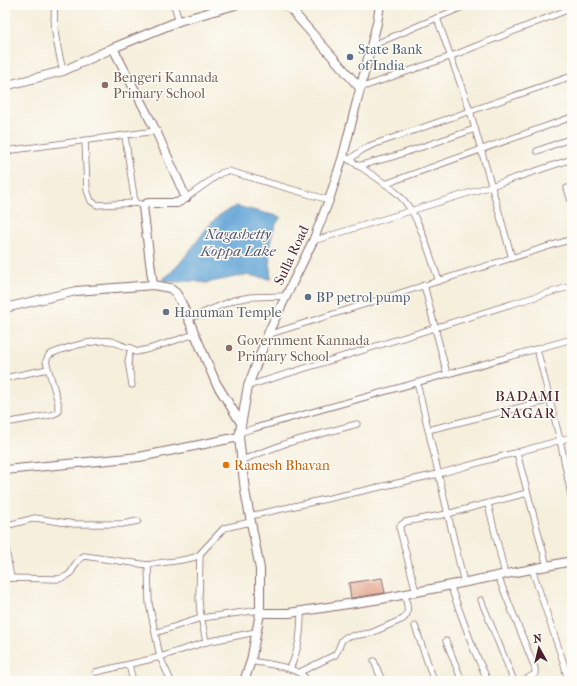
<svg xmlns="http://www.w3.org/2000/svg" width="577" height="686" viewBox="0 0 577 686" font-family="'IM FELL French Canon',serif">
	<rect width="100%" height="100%" fill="#fdfcf7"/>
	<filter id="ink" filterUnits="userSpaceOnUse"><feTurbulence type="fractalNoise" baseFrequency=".025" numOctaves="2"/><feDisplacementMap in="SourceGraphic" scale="8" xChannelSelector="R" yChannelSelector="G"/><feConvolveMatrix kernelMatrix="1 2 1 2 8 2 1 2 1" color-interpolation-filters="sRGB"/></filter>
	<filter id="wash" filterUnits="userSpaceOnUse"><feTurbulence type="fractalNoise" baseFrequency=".012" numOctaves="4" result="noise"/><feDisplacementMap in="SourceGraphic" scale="16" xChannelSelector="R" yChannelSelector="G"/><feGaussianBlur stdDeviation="0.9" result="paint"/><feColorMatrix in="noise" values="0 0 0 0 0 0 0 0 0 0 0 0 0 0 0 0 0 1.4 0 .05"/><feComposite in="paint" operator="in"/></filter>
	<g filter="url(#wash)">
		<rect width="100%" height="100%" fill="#f5efdc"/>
		<path fill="#62a4d6" stroke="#566280" d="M236,206L281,217C267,233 269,260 271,279L245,275L206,283L193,281L175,282L162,280C185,263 197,237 217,217C222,213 230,209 236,206Z"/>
		<g id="blocks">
			<polygon fill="#df977b" points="382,578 385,593 351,598 349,583"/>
		</g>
	</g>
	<g filter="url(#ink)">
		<use href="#blocks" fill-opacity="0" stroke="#866869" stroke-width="1"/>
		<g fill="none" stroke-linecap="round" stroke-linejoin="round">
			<defs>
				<g id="street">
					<path d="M55,5C52,27 58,49 63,71"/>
					<polyline points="174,5 179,21"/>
					<polyline points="437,18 470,111 512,258"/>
					<polyline points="371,46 467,5"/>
					<polyline points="360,88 449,57 572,8"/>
					<polyline points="125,136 135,203 144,205"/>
					<polyline points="85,140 87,190 91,201 97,205 135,203"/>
					<polyline points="5,151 156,131"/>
					<polyline points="537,151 572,138"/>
					<path d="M347,158C364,170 384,181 399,195C420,215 429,254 439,281"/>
					<polyline points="349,160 362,150 372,145 572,76"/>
					<polyline points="358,166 395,156 475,129"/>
					<polyline points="385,184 572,117"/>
					<polyline points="567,188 572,204"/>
					<polyline points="186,198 221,173 228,171 329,200"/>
					<polyline points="313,241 491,186 572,159"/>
					<polyline points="424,285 447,374"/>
					<polyline points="188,319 234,300 251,297 286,296"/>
					<polyline points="267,335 572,239"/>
					<polyline points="537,349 560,440 568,479"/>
					<polyline points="5,378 48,369"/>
					<polyline points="417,382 464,583"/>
					<polyline points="132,385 128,361 131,348 136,352 149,349 195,334"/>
					<polyline points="248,386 518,302 572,286"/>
					<path d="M5,423L51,415L58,412V402L46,361L49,355C63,348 95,339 111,341C118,343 124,347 131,348"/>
					<polyline points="428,430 550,400"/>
					<polyline points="241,432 572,339"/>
					<polyline points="517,453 547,566"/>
					<polyline points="242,460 287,443 357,424"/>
					<polyline points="572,478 568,479 572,501"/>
					<polyline points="488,504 505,574"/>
					<polyline points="250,516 438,474 572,437"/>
					<polyline points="5,526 35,518 74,524 122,524 138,521"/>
					<polyline points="5,544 11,578"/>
					<polyline points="200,554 199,599 200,611 206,642"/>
					<path d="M148,565C165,561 183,562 198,556L224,528L251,522"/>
					<polyline points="532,569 564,664 568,681"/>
					<polyline points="498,576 535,668 535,674 523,681"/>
					<path d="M5,578L58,579C78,575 70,563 84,556L148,565L149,603L160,657L206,642L256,632"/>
					<polyline points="450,585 474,650 488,681"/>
					<polyline points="416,592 400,530 400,526 405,522 447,514 527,493"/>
					<polyline points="481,600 514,681"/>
					<polyline points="415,626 434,681"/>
					<polyline points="155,633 201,618 260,610"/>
					<polyline points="446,641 462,681"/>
					<path d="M251,661C265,664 302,667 307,681"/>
					<polyline points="374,661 382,681"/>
					<polyline points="129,665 133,681"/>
					<path d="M290,669C299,648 301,634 301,611"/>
					<polyline points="96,672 160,657 171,681"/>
					<path d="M300,672L335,655L338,650L342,640L346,637L371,633L403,619C411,613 406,603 405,594"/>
				</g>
				<g id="secondary">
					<polyline points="287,5 360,88"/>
					<polyline points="113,48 156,131 186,198 177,203 148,203 146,204 143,207 153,285"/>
					<polyline points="5,84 12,84 63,71 113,48 179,21 235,5"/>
					<polyline points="5,308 76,291 153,285 170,288 176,293 182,304 216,383 241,423"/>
					<polyline points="5,470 139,457 239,437"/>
					<polyline points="260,613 289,613 381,599 572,561"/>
					<polyline points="244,681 251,661 260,613 260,569 245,491 239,437 248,386 270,329 313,241 329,200 343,156 377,23 380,5"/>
				</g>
			</defs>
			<use href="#street" stroke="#866869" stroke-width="7"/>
			<use href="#secondary" stroke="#866869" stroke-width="10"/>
			<use href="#street" stroke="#fff" stroke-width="5.5"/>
			<use href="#secondary" stroke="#fff" stroke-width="8"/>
		</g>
	</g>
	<g fill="#5c6f8a" stroke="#fdfcf7" stroke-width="1.5">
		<circle cx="350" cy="57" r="4"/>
		<circle cx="308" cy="297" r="4"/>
	</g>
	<g fill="#8d6e63" stroke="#fdfcf7" stroke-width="1.5">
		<circle cx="105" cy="85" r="4"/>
		<circle cx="229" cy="348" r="4"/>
	</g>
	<circle fill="#6b7280" stroke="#fdfcf7" stroke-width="1.5" cx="166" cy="312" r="4"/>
	<circle fill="#e8710a" stroke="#fdfcf7" stroke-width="1.5" cx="226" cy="465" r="4"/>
	<g text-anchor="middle" stroke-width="3" stroke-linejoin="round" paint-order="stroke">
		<g font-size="14" fill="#4e5e75" stroke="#fdfcf7" text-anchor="start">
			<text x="358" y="54">State Bank<tspan x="358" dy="16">of India</tspan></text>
			<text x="316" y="302">BP petrol pump</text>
		</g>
		<g font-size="14" fill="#785e54" stroke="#fdfcf7" text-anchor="start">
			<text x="113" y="82">Bengeri Kannada<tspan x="113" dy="16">Primary School</tspan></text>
			<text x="237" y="345">Government Kannada<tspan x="237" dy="16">Primary School</tspan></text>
		</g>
		<g font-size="14" fill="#4a1f2b" stroke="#fdfcf7">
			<text transform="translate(291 255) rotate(-65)" y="5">Sulla Road</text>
		</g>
		<g font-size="14" fill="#5b616d" stroke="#fdfcf7" text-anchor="start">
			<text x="174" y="317">Hanuman Temple</text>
		</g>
		<g font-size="14" fill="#c56008" stroke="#fdfcf7" text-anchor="start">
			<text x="234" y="470">Ramesh Bhavan</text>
		</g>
		<g font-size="15" font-style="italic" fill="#54546f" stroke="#fdfcf7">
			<text x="238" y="239">Nagashetty<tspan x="238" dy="17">Koppa Lake</tspan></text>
		</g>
		<g font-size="15" letter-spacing="1" fill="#4a1f2b" stroke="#fdfcf7">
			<text x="528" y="401">BADAMI<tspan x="528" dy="17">NAGAR</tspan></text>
		</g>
	</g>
	<rect width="577" height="686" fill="none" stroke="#fdfcf7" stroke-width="20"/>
	<g transform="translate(539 648) rotate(352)" stroke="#fdfcf7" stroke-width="3" paint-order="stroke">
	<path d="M0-3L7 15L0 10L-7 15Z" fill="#4a1f2b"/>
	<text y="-6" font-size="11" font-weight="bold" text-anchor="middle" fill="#4a1f2b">N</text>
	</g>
</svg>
